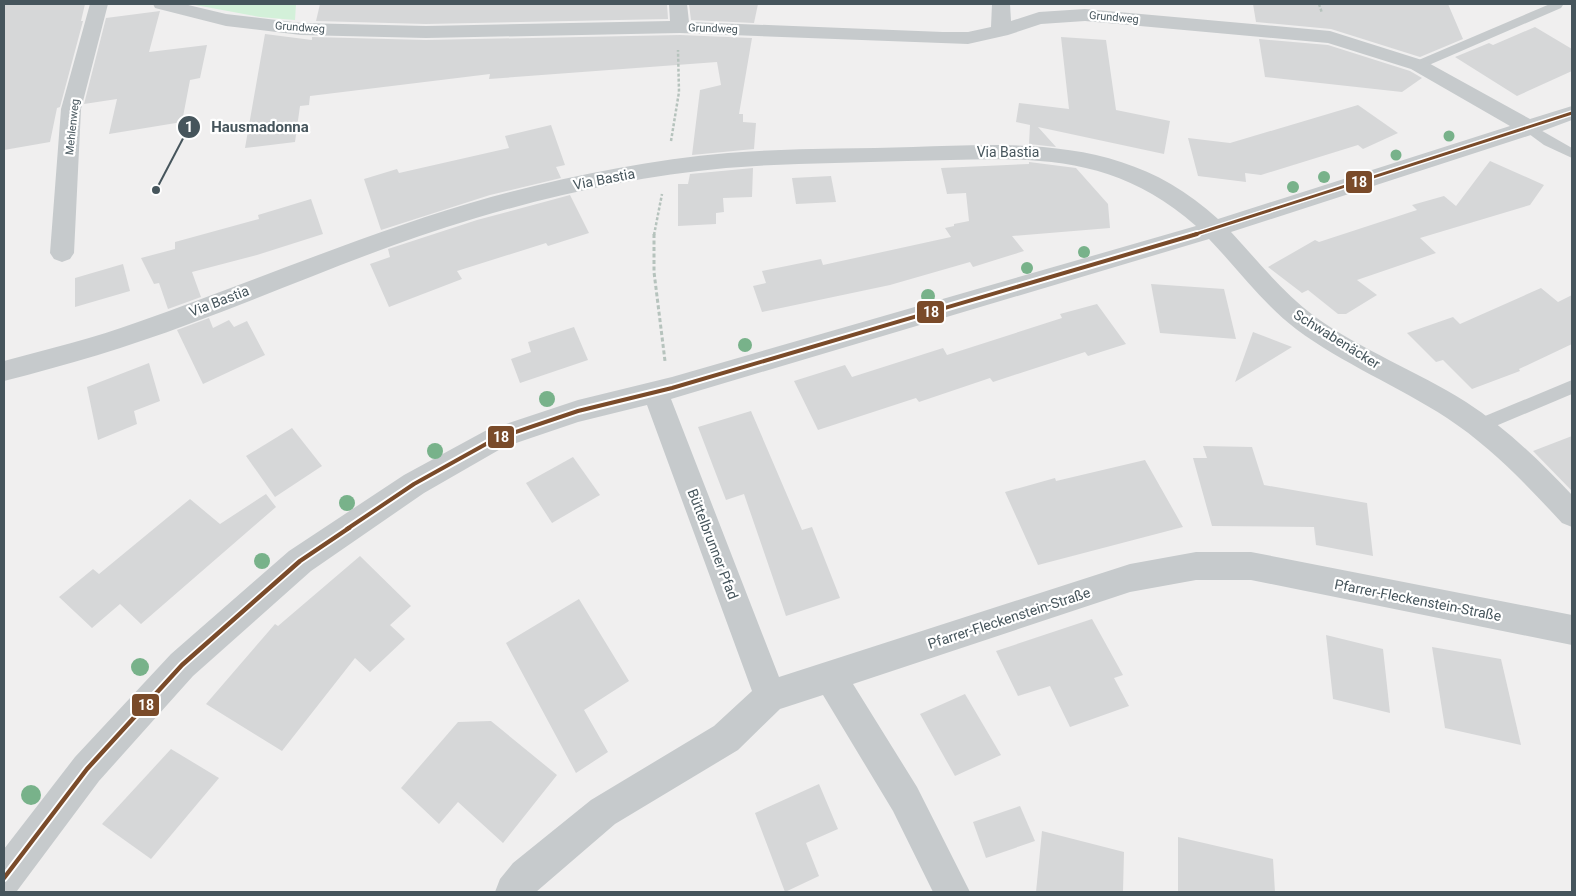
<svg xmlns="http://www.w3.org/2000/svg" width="1576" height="896" viewBox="0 0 1576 896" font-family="Roboto,sans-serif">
	<rect width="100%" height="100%" fill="#f0efef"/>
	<polygon fill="#d3f0d9" points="190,4 296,4 295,20 260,17"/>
	<g fill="#d6d7d8">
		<polygon points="4,4 85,4 81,21 83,21 60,107 57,108 50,142 4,150"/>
		<polygon points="320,4 667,4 668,19 426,24 316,21"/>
		<polygon points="689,4 758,4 754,23 691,20"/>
		<polygon points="1253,4 1448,4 1463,39 1420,57 1331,29 1256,22"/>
		<polygon points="160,11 149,52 207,45 200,78 190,80 182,122 109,134 117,99 84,104 106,18"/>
		<polygon points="1535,27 1572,49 1572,71 1517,96 1455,57 1489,43 1493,45"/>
		<polygon points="265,34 312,40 312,37 426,40 680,35 752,38 739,114 743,114 743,122 756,123 754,149 692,155 700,90 721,85 717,62 489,79 490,74 310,96 309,105 300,106 295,142 245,148"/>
		<polygon points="1061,37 1106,40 1116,110 1170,121 1164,154 1038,127 1056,147 1029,144 1030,125 1016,122 1019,103 1069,109"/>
		<polygon points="1259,39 1328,45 1410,71 1422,78 1402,92 1265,77"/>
		<polygon points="1358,105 1398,133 1363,149 1358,145 1261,175 1245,173 1246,182 1198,176 1188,138 1230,143"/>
		<polygon points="551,125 565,165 556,167 561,178 490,195 381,230 364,179 397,169 399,173 509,148 505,136"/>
		<polygon points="1490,161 1544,185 1530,205 1420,238 1436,253 1357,280 1377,295 1346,314 1338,314 1308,290 1302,293 1268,267 1315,240 1319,242 1417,210 1412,205 1444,196 1456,206"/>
		<polygon points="1029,162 1076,168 1108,204 1110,228 1012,236 1024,251 973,267 970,262 890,285 762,312 753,286 766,283 762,271 821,259 823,265 951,237 945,228 954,226 954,224 969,221 966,193 947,194 941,168 1029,164"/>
		<polygon points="753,168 752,197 723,198 724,212 716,213 716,224 678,226 678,184 688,184 690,174"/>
		<polygon points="831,176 836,202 796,204 792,178"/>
		<polygon points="570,195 589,233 548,246 546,243 457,271 462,279 389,307 370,264 390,257 388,249 477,220"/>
		<polygon points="311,199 323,234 257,255 192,272 201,297 168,309 159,283 154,284 141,258 175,249 175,242 259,219 258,215"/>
		<polygon points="123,264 130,291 75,307 75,278"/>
		<polygon points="1151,284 1224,289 1236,339 1160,333"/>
		<polygon points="1541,288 1558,302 1572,295 1572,344 1519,369 1520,371 1472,389 1443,360 1436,362 1407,333 1453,317 1460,324"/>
		<polygon points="1097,304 1126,344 1088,356 1085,352 993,382 990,378 919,402 916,398 818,430 794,381 845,365 852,377 943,348 947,355 1062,318 1060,314"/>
		<polygon points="209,318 213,328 229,320 234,327 247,321 265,355 203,384 177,330"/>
		<polygon points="574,327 588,360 520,383 511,359 531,352 528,342"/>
		<polygon points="1253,332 1292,347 1235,382"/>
		<polygon points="149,363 160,401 134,411 137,424 98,440 87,387"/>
		<polygon points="751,411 802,530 812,527 840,598 786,616 744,494 726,500 698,427"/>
		<polygon points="292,428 322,466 275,497 246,456"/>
		<polygon points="1572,436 1572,491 1533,451"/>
		<polygon points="1203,446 1252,447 1264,485 1367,503 1373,556 1316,545 1314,527 1212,526 1193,458 1207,458"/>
		<polygon points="573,457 600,495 552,523 526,483"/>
		<polygon points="1145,460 1183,527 1038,565 1005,492 1055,478 1056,481"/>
		<polygon points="266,494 276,507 141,624 120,604 92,628 59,597 93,569 99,574 190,499 220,524"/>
		<polygon points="360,556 411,606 390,625 405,639 370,672 355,658 282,751 206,704 275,624 278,626"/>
		<polygon points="579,599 629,681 584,710 608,752 576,773 506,643"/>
		<polygon points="1092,619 1123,675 1114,678 1129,706 1070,727 1050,686 1018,696 996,651"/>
		<polygon points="1326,635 1383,649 1390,713 1333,699"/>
		<polygon points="1432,647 1501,659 1521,745 1445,728"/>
		<polygon points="965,694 1001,755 955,776 920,714"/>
		<polygon points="491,721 557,775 503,843 458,802 439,824 401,788 458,722"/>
		<polygon points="171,749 219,778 151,859 102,824"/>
		<polygon points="819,784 838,829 806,843 819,876 785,892 755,813"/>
		<polygon points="1020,806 1035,841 986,858 973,822"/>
		<polygon points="1042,831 1124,852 1123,892 1036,892"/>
		<polygon points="1178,837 1273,859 1275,892 1178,892"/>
	</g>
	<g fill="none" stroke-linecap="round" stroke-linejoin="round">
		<g stroke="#b6c3bd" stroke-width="2.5" stroke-dasharray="3 2" stroke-linecap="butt">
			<polyline points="1319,4 1322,13"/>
			<polyline points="671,141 679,92 678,50"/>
			<polyline points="654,235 662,194"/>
		</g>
		<polyline stroke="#b6c3bd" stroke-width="3" stroke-dasharray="4 2.5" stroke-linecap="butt" points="654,234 654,272 665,361"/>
		<g fill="#c6cacc" fill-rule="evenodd">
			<polygon points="1550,4 1563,5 1561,8 1422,68 1418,69 1412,65 1414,62"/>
			<polygon points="1530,124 1572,148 1572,158 1544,145 1525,131 1523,128 1525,125"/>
			<polygon points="1572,380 1572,394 1479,433 1473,431 1470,426 1473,421"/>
		</g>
		<g fill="#c6cacc" fill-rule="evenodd">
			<polygon points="90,4 108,4 81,109 74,253 70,259 62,262 54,259 50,253 61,109"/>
			<path d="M153,4H184L226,14L301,23L426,26L670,21L669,4H687L689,22L943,32H968L991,27L992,4H1010L1011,21L1039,12L1085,9L1330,31L1425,61L1530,119L1572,106V120L1537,133L1231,232C1258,261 1282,292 1314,316C1361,350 1417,371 1466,402C1506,428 1540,461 1572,495V527L1562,523C1527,485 1491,447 1447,418C1398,386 1343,364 1296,329C1263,304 1238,269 1209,239L671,399L779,677L1130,564L1196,552H1251L1572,615V645L1251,580H1196L1130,592L853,684L917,787L970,892H933L893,811L823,695L780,709L738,750L615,824L536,892H495L500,879L513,863L591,800L714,726L752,691L647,405L578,422L504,447L424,493L311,571L193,676L99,781L17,891L4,892V849L75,757L171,654L289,551L404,475L485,431L578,400L672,377L1196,226C1107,147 1017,159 907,161C847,163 787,163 726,168C641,176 557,194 476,218C377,247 285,289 189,324C128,347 67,365 4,381V361C49,349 94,338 138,322C256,281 370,231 491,197C569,176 648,160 728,153C790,148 851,149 913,147C1024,143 1130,137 1218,219L1510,126L1411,69L1328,43L1085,21L1041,24L1008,35L968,44L680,33L426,38L301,35L226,26L155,8Z"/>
		</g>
		<defs>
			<polyline id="bus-1-far2" points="1193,235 1572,113"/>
			<polyline id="bus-1-far1" points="347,529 414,484 495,439 578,411 672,388 1197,234"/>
			<polyline id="bus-1" points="4,878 87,769 182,665 300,561 349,528"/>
		</defs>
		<use href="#bus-1-far2" stroke="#fff" stroke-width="6"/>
		<use href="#bus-1-far1" stroke="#fff" stroke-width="8"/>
		<use href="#bus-1" stroke="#fff" stroke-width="8"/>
		<use href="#bus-1-far2" stroke="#7a4b2a" stroke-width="3"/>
		<use href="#bus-1-far1" stroke="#7a4b2a" stroke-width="4"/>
		<use href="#bus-1" stroke="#7a4b2a" stroke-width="4.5"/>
	</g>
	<g fill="#78b28a">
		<circle cx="1449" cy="136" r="5.5"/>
		<circle cx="1396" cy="155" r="5.5"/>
		<circle cx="1324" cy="177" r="6"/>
		<circle cx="1293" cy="187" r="6"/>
		<circle cx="1084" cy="252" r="6"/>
		<circle cx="1027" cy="268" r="6"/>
		<circle cx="928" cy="296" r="7"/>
		<circle cx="745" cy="345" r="7"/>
		<circle cx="547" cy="399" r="8"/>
		<circle cx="435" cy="451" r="8"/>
		<circle cx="347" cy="503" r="8"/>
		<circle cx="262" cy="561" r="8"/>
		<circle cx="140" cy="667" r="9"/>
		<circle cx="31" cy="795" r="10"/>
	</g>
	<g text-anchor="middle" stroke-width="4.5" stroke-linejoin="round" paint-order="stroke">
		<g font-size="11" fill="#46555c" stroke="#fff">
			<text transform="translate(1114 17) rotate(5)" y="4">Grundweg</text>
			<text transform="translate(300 27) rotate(4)" y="4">Grundweg</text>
			<text transform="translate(713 28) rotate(2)" y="4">Grundweg</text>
			<text transform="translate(72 127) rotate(-84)" y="4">Mehlenweg</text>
		</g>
		<g font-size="14" fill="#46555c" stroke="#fff">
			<text x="1008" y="157">Via Bastia</text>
			<text transform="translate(604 179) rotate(-11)" y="5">Via Bastia</text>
			<text transform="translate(219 301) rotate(-21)" y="5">Via Bastia</text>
			<text transform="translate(1337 339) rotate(32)" y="5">Schwabenäcker</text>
			<text transform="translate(713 544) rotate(69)" y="5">Büttelbrunner Pfad</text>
			<text transform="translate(1418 600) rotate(11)" y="5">Pfarrer-Fleckenstein-Straße</text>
			<text transform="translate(1009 618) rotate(-18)" y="5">Pfarrer-Fleckenstein-Straße</text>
		</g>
	</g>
	<path fill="none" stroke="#46555c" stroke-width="2" d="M156 190L189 127"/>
	<g fill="#46555c" stroke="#fff" stroke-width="2">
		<circle cx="156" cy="190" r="5"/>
		<circle cx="189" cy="127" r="12"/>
	</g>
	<g font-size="15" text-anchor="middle" font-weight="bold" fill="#fff">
		<text x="189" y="132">1</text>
	</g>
	<g font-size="15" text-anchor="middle" font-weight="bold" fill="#46555c" stroke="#fff" stroke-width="4.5" stroke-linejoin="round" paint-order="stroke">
		<text x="260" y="132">Hausmadonna</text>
	</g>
	<g stroke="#fff" stroke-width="2">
		<rect x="1345" y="170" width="28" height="24" rx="5" fill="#7a4b2a"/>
		<rect x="916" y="300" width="29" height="24" rx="5" fill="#7a4b2a"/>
		<rect x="487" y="425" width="28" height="24" rx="5" fill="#7a4b2a"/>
		<rect x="131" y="693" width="29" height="24" rx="5" fill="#7a4b2a"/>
	</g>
	<g font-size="14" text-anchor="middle" font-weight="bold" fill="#fff">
		<text x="1359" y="187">18</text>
		<text x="931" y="317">18</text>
		<text x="501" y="442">18</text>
		<text x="146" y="710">18</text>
	</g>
	<rect width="1576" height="896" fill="none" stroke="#46555c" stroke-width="10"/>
</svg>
